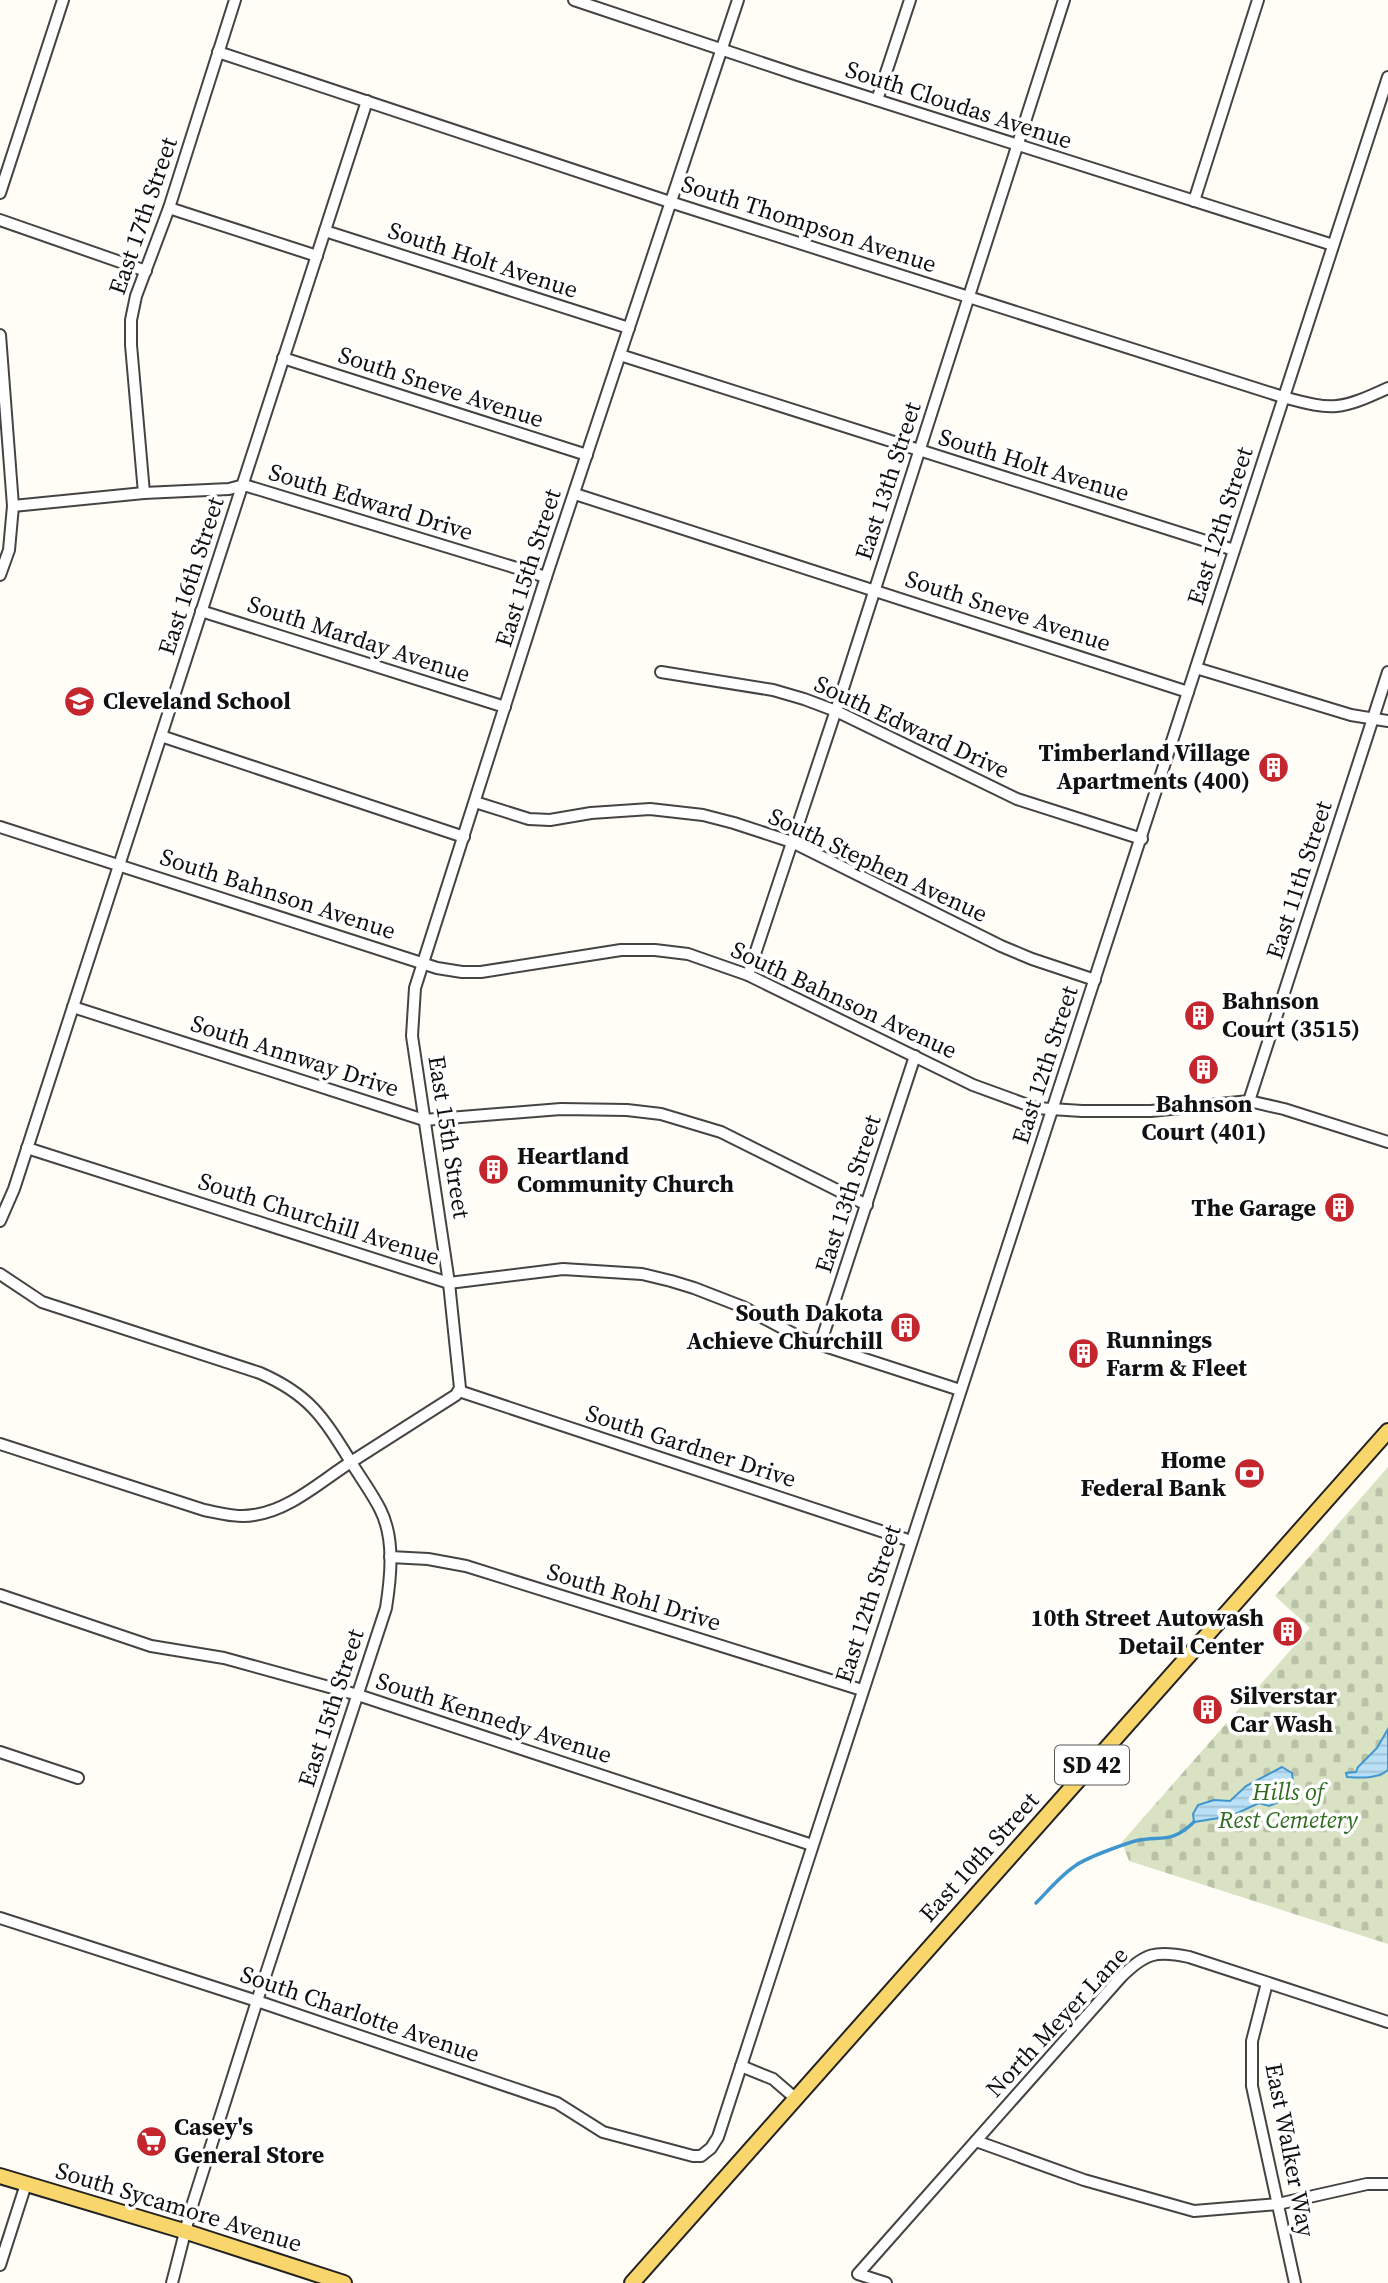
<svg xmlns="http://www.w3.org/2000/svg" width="1388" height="2283" viewBox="0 0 1388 2283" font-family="'Source Serif 4',serif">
	<defs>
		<pattern id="cemetery-stones" width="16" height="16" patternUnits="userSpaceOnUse" patternTransform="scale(1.75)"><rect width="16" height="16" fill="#d9e3c4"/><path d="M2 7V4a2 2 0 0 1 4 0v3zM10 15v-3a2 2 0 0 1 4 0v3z" fill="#b9c2a7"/></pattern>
		<pattern id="water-rules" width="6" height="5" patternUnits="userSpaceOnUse" patternTransform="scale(1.75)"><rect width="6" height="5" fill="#b9e0f7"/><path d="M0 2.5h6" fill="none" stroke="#9ebfd3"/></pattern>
	</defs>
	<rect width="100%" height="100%" fill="#fffdf5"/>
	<polygon fill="url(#cemetery-stones)" points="1388,1467 1388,1944 1129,1861 1122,1842 1310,1628 1275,1596"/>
	<g fill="url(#water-rules)" stroke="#3f96cf" stroke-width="2">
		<path d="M1388,1729V1770C1378,1779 1360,1778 1347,1777L1346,1773L1356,1772L1358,1767L1377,1748Z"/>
		<polygon points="1282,1767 1292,1773 1294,1790 1288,1798 1269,1806 1259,1803 1231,1816 1194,1822 1193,1814 1198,1805 1214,1800 1230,1801 1246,1786"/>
	</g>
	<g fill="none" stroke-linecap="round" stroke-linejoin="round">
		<path stroke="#3f96cf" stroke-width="3.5" d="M1036,1903C1048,1891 1060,1876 1075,1866C1085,1858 1122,1845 1135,1841C1161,1835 1170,1845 1194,1822"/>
		<defs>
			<g id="minor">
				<polyline points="574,0 798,75 1333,245"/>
				<path d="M218,52L670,202L1283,397C1334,411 1340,410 1388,388"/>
				<polyline points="877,100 910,0"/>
				<polyline points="0,193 63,0"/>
				<polyline points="1194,201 1258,0"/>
				<polyline points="169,208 317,256"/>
				<polyline points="0,220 146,271"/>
				<polyline points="325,231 629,328"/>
				<polyline points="0,335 13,506 9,550 0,575"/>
				<polyline points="620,355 1234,550"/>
				<polyline points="283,358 587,455"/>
				<polyline points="144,493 131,345 131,320 136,296 169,208 235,0"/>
				<polyline points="575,494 1188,692"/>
				<polyline points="13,506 144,493 229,489 244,485 546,577"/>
				<polyline points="201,611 505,707"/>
				<polyline points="1196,668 1351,715 1388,721"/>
				<polyline points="661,672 773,690 804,699 836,711 1017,799 1142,839"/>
				<polyline points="161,736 464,837"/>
				<polyline points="475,802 529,819 550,820 591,813 650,809 703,815 734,823 792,842 1001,946 1032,959 1095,980"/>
				<polyline points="0,827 437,968 462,972 481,972 621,950 655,950 688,954 748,975 973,1085 1036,1108 1082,1111 1151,1111 1249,1101 1284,1109 1388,1142"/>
				<polyline points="748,975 840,698 1064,0"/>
				<polyline points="73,1007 424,1120 561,1109 627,1110 661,1114 721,1132 867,1205"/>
				<polyline points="1249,1101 1388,672"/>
				<polyline points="27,1148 449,1283 563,1269 642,1274 671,1281 694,1288 743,1307 803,1339 960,1390"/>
				<polyline points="0,1221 14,1189 367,101"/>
				<path d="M0,1274L42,1302L260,1373C310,1395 323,1417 351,1462C321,1481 290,1510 254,1515C237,1518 220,1513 204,1510L0,1444"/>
				<polyline points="820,1345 915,1056"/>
				<polyline points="459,1391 911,1541"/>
				<polyline points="390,1557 428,1559 466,1566 862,1690"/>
				<polyline points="0,1595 151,1646 224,1658 358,1695 812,1845"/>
				<polyline points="0,1752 78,1778"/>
				<polyline points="0,1918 257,2001 557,2103 603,2132 693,2156 701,2156 711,2148 718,2137 1388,77"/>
				<polyline points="1267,1983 1252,2041 1252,2086 1295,2283"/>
				<polyline points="741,2066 773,2079 795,2098"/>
				<polyline points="976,2141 1084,2180 1194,2211 1278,2204 1367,2184 1388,2184"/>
				<polyline points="0,2265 26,2184"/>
				<path d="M172,2283L191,2209L257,2001L386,1608C391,1576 395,1538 380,1509C372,1493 360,1477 351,1462L456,1395L460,1388L449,1283L412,1036L415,988L546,577L738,0"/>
				<path d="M886,2283L858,2274L1121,1977C1145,1953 1156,1950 1189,1957L1388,2022"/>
			</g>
			<g id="major">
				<polyline points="0,2176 187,2232 344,2283"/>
				<polyline points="632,2283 1388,1431"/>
			</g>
		</defs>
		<use href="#minor" stroke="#444" stroke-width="14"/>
		<use href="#major" stroke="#222" stroke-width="18"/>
		<use href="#minor" stroke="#fff" stroke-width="10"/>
		<use href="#major" stroke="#f9d66b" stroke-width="14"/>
	</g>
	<defs>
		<symbol id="school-disc" viewBox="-11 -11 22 22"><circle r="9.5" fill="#c4262e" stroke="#fff"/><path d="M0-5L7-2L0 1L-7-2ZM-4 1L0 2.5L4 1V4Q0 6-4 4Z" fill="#fff"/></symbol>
		<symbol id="building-disc" viewBox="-11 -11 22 22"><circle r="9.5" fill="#c4262e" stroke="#fff"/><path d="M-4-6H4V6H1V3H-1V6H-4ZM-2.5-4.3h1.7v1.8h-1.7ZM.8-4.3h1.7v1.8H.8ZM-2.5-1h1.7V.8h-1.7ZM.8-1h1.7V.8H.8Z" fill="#fff"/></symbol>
		<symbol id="bank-disc" viewBox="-11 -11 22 22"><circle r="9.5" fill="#c4262e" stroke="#fff"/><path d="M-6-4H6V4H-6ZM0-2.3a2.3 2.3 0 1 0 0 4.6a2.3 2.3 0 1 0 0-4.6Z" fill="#fff"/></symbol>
		<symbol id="supermarket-disc" viewBox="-11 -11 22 22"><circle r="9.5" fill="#c4262e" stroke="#fff"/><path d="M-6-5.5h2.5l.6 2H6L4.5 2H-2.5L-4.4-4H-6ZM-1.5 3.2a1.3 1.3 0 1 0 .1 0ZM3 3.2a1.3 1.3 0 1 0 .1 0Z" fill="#fff"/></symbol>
	</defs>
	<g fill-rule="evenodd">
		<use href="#school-disc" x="62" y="684" width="35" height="35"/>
		<use href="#building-disc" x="1256" y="750" width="35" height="35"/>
		<use href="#building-disc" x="1182" y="998" width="35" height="35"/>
		<use href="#building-disc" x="1186" y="1052" width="35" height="35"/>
		<use href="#building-disc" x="476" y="1152" width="35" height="35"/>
		<use href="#building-disc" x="1322" y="1190" width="35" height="35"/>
		<use href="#building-disc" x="888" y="1310" width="35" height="35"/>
		<use href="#building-disc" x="1066" y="1336" width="35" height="35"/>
		<use href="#bank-disc" x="1232" y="1456" width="35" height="35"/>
		<use href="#building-disc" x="1270" y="1614" width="35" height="35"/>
		<use href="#building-disc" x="1190" y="1692" width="35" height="35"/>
		<use href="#supermarket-disc" x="134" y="2124" width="35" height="35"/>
	</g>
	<g text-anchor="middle" stroke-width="7" stroke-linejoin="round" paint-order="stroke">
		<rect fill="#fff" stroke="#585858" stroke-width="2" x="1055" y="1745.5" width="74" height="39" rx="5"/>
		<g font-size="23" font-weight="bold" fill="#111">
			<text x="1092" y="1773">SD 42</text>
		</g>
		<g font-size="24" fill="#111" stroke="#fff">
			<text transform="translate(959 105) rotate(18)" y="8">South Cloudas Avenue</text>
			<text transform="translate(143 216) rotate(-71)" y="8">East 17th Street</text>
			<text transform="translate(809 224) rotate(18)" y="8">South Thompson Avenue</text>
			<text transform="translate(483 260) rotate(18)" y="8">South Holt Avenue</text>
			<text transform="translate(441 387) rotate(18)" y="8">South Sneve Avenue</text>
			<text transform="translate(1034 465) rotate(17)" y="8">South Holt Avenue</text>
			<text transform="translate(888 481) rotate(-72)" y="8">East 13th Street</text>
			<text transform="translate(371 502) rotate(17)" y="8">South Edward Drive</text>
			<text transform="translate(1220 526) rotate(-72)" y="8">East 12th Street</text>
			<text transform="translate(528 568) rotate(-72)" y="8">East 15th Street</text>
			<text transform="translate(191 576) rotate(-72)" y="8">East 16th Street</text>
			<text transform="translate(1008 611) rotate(18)" y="8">South Sneve Avenue</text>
			<text transform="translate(359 639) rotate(18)" y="8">South Marday Avenue</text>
			<text transform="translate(912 727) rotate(25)" y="8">South Edward Drive</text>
			<text transform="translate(878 865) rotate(25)" y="8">South Stephen Avenue</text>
			<text transform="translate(1299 880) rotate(-72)" y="8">East 11th Street</text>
			<text transform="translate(278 894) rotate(18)" y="8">South Bahnson Avenue</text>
			<text transform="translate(844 1000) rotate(25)" y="8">South Bahnson Avenue</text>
			<text transform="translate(295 1056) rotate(18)" y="8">South Annway Drive</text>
			<text transform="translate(1045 1065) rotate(-72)" y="8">East 12th Street</text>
			<text transform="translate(449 1137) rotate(81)" y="8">East 15th Street</text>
			<text transform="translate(848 1194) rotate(-72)" y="8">East 13th Street</text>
			<text transform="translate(319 1219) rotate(18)" y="8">South Churchill Avenue</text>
			<text transform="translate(691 1446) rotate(18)" y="8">South Gardner Drive</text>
			<text transform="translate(634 1597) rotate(17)" y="8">South Rohl Drive</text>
			<text transform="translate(868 1604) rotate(-72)" y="8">East 12th Street</text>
			<text transform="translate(331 1708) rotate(-72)" y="8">East 15th Street</text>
			<text transform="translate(494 1718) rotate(18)" y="8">South Kennedy Avenue</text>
			<text transform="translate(979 1857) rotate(-48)" y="8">East 10th Street</text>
			<text transform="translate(360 2014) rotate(19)" y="8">South Charlotte Avenue</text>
			<text transform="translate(1057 2022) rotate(-47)" y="8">North Meyer Lane</text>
			<text transform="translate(1290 2150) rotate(79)" y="8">East Walker Way</text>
			<text transform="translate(179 2207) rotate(17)" y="8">South Sycamore Avenue</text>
		</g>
		<g font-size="24" font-weight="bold" fill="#111" stroke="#fff" text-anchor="start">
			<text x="103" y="709">Cleveland School</text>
			<text x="1250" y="761" text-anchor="end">Timberland Village<tspan x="1250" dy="28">Apartments (400)</tspan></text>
			<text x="1222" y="1009">Bahnson<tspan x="1222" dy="28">Court (3515)</tspan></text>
			<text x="1204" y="1112" text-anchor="middle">Bahnson<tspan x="1204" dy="28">Court (401)</tspan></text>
			<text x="517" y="1164">Heartland<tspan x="517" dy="28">Community Church</tspan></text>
			<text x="1316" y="1216" text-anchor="end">The Garage</text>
			<text x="883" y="1321" text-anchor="end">South Dakota<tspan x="883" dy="28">Achieve Churchill</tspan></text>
			<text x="1106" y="1348">Runnings<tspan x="1106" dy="28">Farm &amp; Fleet</tspan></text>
			<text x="1226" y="1468" text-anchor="end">Home<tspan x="1226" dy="28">Federal Bank</tspan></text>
			<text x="1264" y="1626" text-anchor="end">10th Street Autowash<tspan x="1264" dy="28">Detail Center</tspan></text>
			<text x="1230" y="1704">Silverstar<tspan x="1230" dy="28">Car Wash</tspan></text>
			<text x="174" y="2135">Casey's<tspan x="174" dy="28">General Store</tspan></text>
		</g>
		<g font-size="24" font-style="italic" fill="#2f6b1f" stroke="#fff">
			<text x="1288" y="1800">Hills of<tspan x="1288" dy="28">Rest Cemetery</tspan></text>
		</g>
	</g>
</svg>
